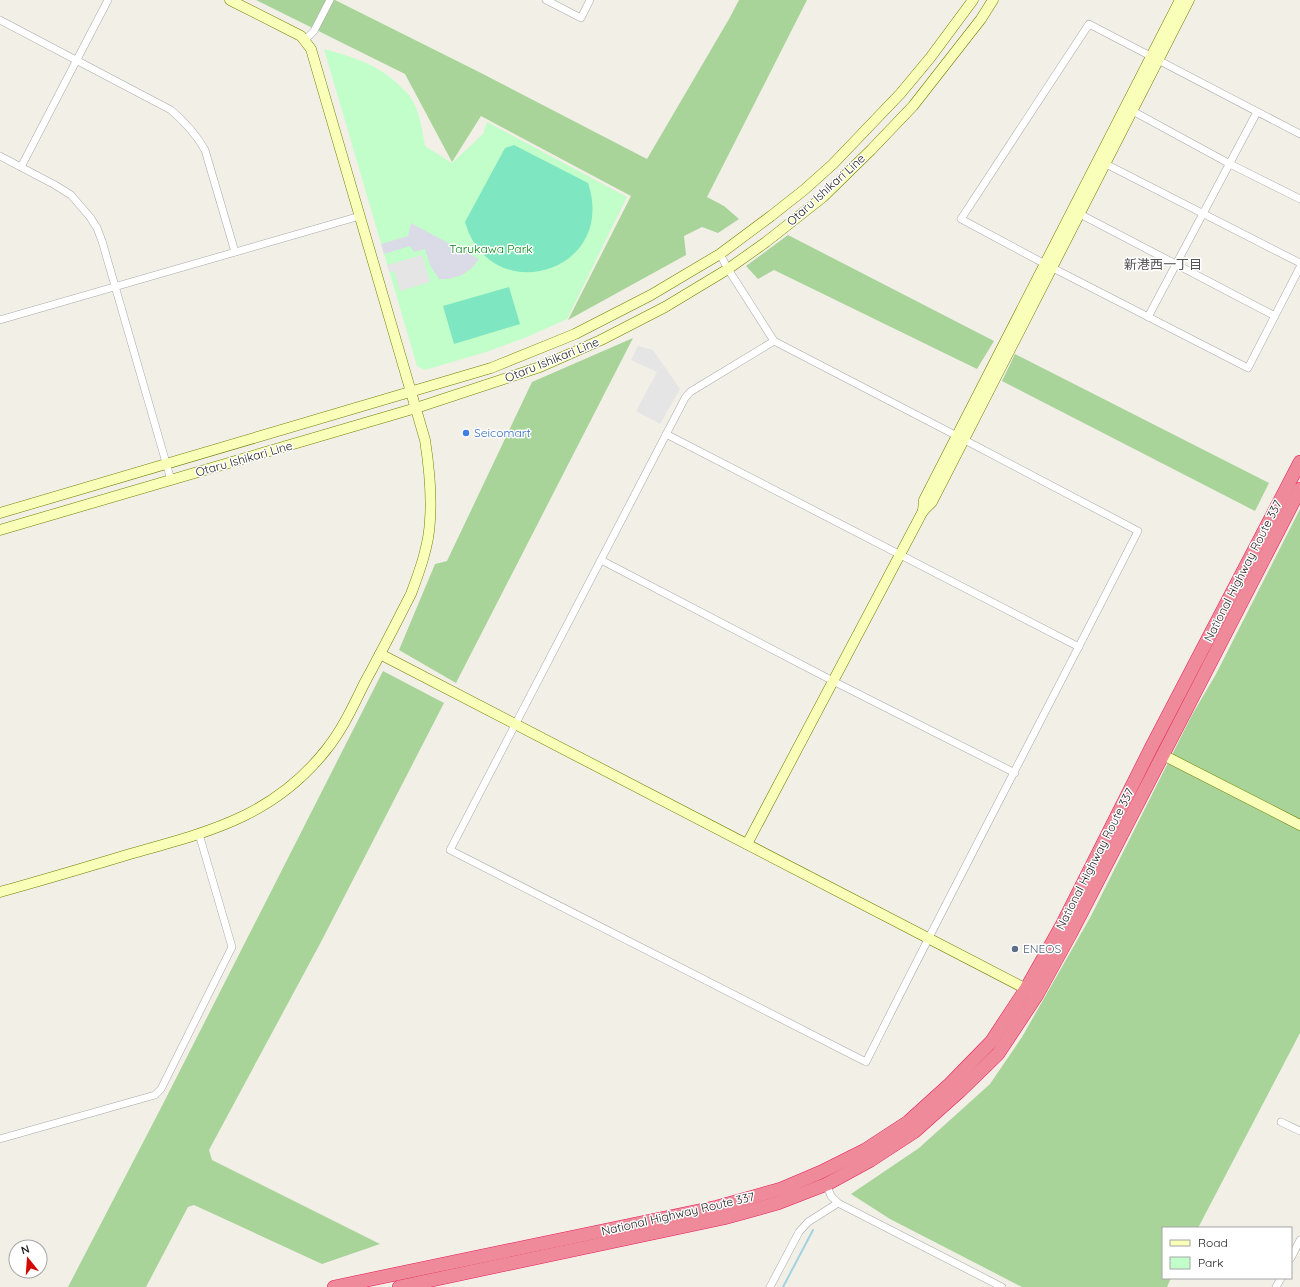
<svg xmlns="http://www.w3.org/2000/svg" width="1300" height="1287" viewBox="0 0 1300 1287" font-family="Quicksand,'Noto Sans JP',sans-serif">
	<rect width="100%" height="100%" fill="#f2efe7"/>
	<g fill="#a8d499">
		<polygon points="256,0 335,0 481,73 647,159 729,19 739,0 807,0 707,197 724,206 739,219 718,233 702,227 684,236 686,255 568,320 631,196 481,116 452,162 405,74"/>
		<polygon points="788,235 994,341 977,369 774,270 758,279 746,266"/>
		<polygon points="633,338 456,683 399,650 435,564 447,561 532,382"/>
		<polygon points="1015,354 1269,483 1255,511 1002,381"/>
		<polygon points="1300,509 1300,1033 1198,1228 1163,1228 1163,1278 1171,1278 1167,1287 1022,1287 890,1219 851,1194 919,1148 990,1084 1022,1037 1091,916 1192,715 1216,674"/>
		<polygon points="383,671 444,703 322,940 209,1150 212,1160 380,1244 322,1264 194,1205 188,1207 146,1287 68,1287 164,1102"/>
	</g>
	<path fill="#c2fec9" d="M324,49C353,57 380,65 401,87C404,90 409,94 411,98C420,112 422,130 425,146L452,163L483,134L487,122L627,197L567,319L527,337L486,352L425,370L417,366Z"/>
	<g fill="#7fe6c2">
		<path d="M514,145L588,183C618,273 490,310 465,222L505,148Z"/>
		<polygon points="509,287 520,324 454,344 443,306"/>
	</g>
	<g fill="#e5e5e5">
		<polygon points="422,255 430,282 400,291 394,271 389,272 387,265"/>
		<polygon points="638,346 653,350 680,389 660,424 636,411 657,372 631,360"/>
	</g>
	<polygon fill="#dbdbe8" points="411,223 448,243 479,259 472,268 462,275 449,279 439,279 430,265 425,249 414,252 410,246 384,254 381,244 408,236"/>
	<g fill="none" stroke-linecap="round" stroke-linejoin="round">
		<polyline stroke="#a4d2e3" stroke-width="2" points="783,1287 813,1230"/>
		<defs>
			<g id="street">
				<polyline points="546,0 581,18 590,0"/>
				<path d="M0,20L171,110C185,122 196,134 205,150L235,252"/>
				<polyline points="304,41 314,31 330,0"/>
				<polyline points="1129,109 1230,164 1300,199"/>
				<polyline points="1300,134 1089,24 961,219 1045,264 1248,368 1300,267"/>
				<polyline points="0,156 55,185 71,195 90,217 97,228 102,241 171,480"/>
				<polyline points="1102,162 1300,263"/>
				<polyline points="21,167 108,0"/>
				<polyline points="1076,212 1275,316"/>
				<path d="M720,254L728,269L774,341L957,436L1138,531C1048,708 955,884 866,1062L450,850L685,398L690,392L774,341"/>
				<polyline points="1148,317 1257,112"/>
				<polyline points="0,320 360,216"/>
				<polyline points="666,434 1079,647"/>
				<polyline points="601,560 833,681 1015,773"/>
				<polyline points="1281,1122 1300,1131"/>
				<polyline points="0,1139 155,1095 161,1089 232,947 199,834"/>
				<polyline points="826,1183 831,1196 838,1203 1002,1287"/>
				<polyline points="1291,1258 1300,1240"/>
				<polyline points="770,1287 799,1232 808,1222 838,1203"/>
				<polyline points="1276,1287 1281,1278"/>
			</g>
			<g id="secondary">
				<polyline points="923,511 924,500 1180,0"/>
				<polyline points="0,513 491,368 575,334 651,295 720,254 771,216 804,190 833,164 900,94 930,58 973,0"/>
				<polyline points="0,530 416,408 540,367 601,340 665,307 728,269 766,242 823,197 871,150 913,106 981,19 993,0"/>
				<polyline points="380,654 1032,992"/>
				<polyline points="1163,755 1300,825"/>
				<polyline points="747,844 923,511 932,502 1189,0"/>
				<path d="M0,892C43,880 87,867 130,854C208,832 273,817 326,750C343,729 353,706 365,682C381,653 396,623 411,594C420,570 429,545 430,520C432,493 429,466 425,440L311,49L301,36L230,0"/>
			</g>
			<g id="highway">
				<polyline points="334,1287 717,1207 781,1189 821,1172 865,1150 908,1122 950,1084 991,1042 1026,989 1062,925 1151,748 1300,462"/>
				<polyline points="399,1287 724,1218 778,1203 827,1184 871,1160 914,1132 960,1091 998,1054 1037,995 1071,933 1300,489"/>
			</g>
		</defs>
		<use href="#street" stroke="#a8a8a8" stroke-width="8"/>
		<use href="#secondary" stroke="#6e8000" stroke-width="11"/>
		<use href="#highway" stroke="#ea1a5b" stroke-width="14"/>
		<use href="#street" stroke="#fff" stroke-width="7"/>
		<use href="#secondary" stroke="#f9ffb8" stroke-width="10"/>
		<use href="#highway" stroke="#ee8a99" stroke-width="13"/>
	</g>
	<circle fill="#3f7fe0" stroke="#fff" stroke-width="1.5" cx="466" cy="433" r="4"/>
	<circle fill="#5c6f8a" stroke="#fff" stroke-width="1.5" cx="1015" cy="949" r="4"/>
	<g text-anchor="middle" stroke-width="3" stroke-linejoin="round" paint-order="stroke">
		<g font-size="12" fill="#212121" stroke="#fff">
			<text transform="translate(826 190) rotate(-42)" y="4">Otaru Ishikari Line</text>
			<text transform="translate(552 360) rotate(-22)" y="4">Otaru Ishikari Line</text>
			<text transform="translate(244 459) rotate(-16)" y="4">Otaru Ishikari Line</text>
			<text transform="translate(1243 571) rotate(-63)" y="4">National Highway Route 337</text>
			<text transform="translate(1095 859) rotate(-63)" y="4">National Highway Route 337</text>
			<text transform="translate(678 1214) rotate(-13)" y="4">National Highway Route 337</text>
		</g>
		<g font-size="12" fill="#048513" stroke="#fff">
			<text x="491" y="253">Tarukawa Park</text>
		</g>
		<g font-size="12" fill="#366cbe" stroke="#fff" text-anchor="start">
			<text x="474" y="437">Seicomart</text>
		</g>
		<g font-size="12" fill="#4e5e75" stroke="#fff" text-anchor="start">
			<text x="1023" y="953">ENEOS</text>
		</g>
		<g font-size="13" fill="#545454" stroke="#fff">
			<text x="1163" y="269">新港西一丁目</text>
		</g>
	</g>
	<rect x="1162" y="1227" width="130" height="52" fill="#ffffff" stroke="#a6a6a6"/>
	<rect x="1170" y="1240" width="20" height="6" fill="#f9ffb8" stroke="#a6a6a6"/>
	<text x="1198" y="1247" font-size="12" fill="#212121">Road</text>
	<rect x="1170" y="1257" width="20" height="12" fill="#c2fec9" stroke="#a6a6a6"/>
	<text x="1198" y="1267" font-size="12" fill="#212121">Park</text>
	<g transform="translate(28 1259) rotate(343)"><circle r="19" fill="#ffffff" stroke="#a6a6a6"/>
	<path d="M0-3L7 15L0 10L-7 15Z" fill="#d20700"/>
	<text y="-6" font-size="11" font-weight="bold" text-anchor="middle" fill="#212121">N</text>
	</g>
</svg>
